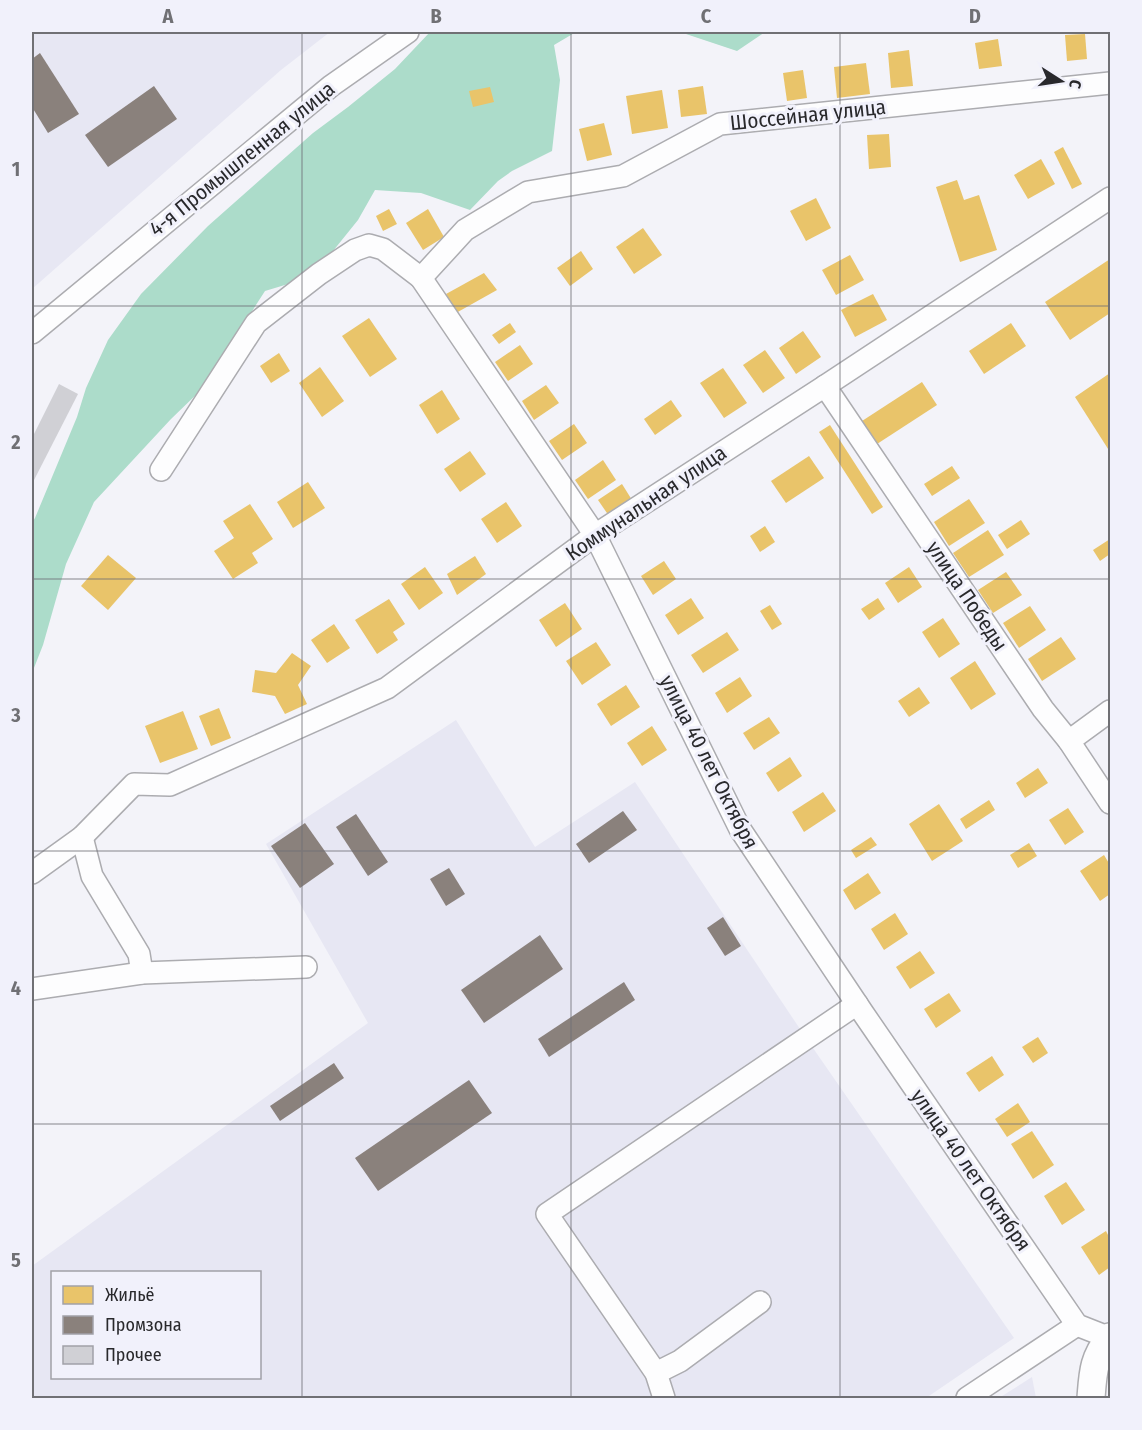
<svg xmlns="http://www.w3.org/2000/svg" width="1142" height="1430" viewBox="0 0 1142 1430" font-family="'Fira Sans Condensed',sans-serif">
	<rect width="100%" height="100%" fill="#f3f3f9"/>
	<g fill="#e7e7f3" fill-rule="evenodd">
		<polygon points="32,32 330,32 281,70 32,289"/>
		<path d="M456,720L535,847L635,782L806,1038L1014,1338L926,1398H32V1266L368,1023L266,844ZM52,1272H260V1378H52Z"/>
		<polygon points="1032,1377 1036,1398 999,1398"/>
	</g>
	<g fill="#acdcca">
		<polygon points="430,32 576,32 554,45 560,80 552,151 512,171 498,181 470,210 421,193 375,190 358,220 333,251 308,278 265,291 201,390 171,419 94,502 66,564 43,645 32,673 32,523 35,518 77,417 86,388 108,340 141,294 208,226 313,133 348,107 395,69"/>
		<polygon points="680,32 765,32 737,51"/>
	</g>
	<g fill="#e9c46a">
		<polygon points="1085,34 1087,59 1067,61 1065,35"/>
		<polygon points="998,39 1002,66 979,69 975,43"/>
		<polygon points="909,50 913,86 891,88 888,53"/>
		<polygon points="866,63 870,94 837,98 834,67"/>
		<polygon points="803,70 807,98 787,101 783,73"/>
		<polygon points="703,86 707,114 681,117 678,90"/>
		<polygon points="490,87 494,102 473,107 469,91"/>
		<polygon points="662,90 668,128 632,134 626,96"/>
		<polygon points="604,123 612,155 587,161 579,129"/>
		<polygon points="889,134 891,167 869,169 867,135"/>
		<polygon points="1063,147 1082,184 1072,189 1054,152"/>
		<polygon points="1041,159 1055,184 1028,199 1014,175"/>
		<polygon points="957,180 964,200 979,195 997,250 960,262 936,187"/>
		<polygon points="816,198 831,228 806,241 790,211"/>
		<polygon points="389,209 397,224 383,231 376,216"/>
		<polygon points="428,209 444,237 423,250 406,223"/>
		<polygon points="643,228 662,255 634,274 616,247"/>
		<polygon points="581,251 593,269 570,286 557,268"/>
		<polygon points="850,255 864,280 836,295 822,270"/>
		<polygon points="1110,259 1110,313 1070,340 1045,302"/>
		<polygon points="484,273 497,290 456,313 446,294"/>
		<polygon points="873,294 887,320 855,337 841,310"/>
		<polygon points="369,318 397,359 370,377 342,336"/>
		<polygon points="510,323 516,332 499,344 492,335"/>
		<polygon points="1011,323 1026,346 984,374 969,351"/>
		<polygon points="803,331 821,357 796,374 779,348"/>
		<polygon points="520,345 533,364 508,381 495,362"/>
		<polygon points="765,350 785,378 763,393 743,365"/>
		<polygon points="279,353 290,371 271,383 260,366"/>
		<polygon points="320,367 344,401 322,417 299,383"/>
		<polygon points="723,368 747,403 724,418 700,383"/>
		<polygon points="1110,373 1110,452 1075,397"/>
		<polygon points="922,382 937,405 877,444 862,421"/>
		<polygon points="546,385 559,403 534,420 522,401"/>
		<polygon points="442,390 460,419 437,434 419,405"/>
		<polygon points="671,400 682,416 655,435 644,419"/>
		<polygon points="574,424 587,443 562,460 549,441"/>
		<polygon points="830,425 883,507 872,514 819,432"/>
		<polygon points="470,451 486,474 460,492 444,469"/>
		<polygon points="809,456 824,478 786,503 771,481"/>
		<polygon points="603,460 616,480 588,499 575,480"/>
		<polygon points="952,466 960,478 932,496 924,484"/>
		<polygon points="308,482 325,508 293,528 277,502"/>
		<polygon points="622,484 632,500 609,516 598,500"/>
		<polygon points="969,499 985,523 949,546 934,522"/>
		<polygon points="506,502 522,526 497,543 481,519"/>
		<polygon points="250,504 273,539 252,553 258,563 233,579 214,551 234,538 223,521"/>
		<polygon points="1021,520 1030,534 1007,549 998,535"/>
		<polygon points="765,526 775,542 760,552 750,536"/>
		<polygon points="988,530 1004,555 969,577 953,553"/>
		<polygon points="1110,539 1110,554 1100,561 1093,550"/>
		<polygon points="108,555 136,578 108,610 81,586"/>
		<polygon points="475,556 486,574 457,595 447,574"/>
		<polygon points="664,561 676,579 653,595 641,576"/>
		<polygon points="425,567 443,593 419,610 401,584"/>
		<polygon points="909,567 922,587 898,603 885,583"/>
		<polygon points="1006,572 1022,595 993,613 978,590"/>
		<polygon points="691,598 704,618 678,635 665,615"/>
		<polygon points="878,598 885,609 869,620 861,609"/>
		<polygon points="389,599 405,624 393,632 398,640 377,654 355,620"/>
		<polygon points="565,603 582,629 556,647 539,620"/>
		<polygon points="770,605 782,624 772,630 760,611"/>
		<polygon points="1030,606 1046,630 1019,648 1003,623"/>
		<polygon points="943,618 960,644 939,658 922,632"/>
		<polygon points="334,624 350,648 327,663 311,640"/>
		<polygon points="727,632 739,650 703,673 691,655"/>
		<polygon points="1061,637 1076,659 1042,681 1028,659"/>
		<polygon points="596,642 611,665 582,685 566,661"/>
		<polygon points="292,653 311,666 298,685 307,704 285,714 275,696 252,692 255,670 276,673"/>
		<polygon points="975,661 996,694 971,710 950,678"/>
		<polygon points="740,677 752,696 727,713 715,693"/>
		<polygon points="626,685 640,707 611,726 597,704"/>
		<polygon points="919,687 930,703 909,717 898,701"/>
		<polygon points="219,708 231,738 211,746 199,716"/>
		<polygon points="183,711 198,749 160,763 145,726"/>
		<polygon points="769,717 780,733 754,750 743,733"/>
		<polygon points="652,726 667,750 642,766 627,743"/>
		<polygon points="790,757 802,776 778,792 766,773"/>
		<polygon points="1038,768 1048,783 1025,798 1016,783"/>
		<polygon points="823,792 836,811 804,832 792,812"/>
		<polygon points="989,800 995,810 966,829 960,819"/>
		<polygon points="939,804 963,841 932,861 909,824"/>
		<polygon points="1068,808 1084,832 1065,845 1049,820"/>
		<polygon points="871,837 877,845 856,858 851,850"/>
		<polygon points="1029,843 1037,856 1018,868 1010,855"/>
		<polygon points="1104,855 1110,865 1110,894 1100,901 1080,871"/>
		<polygon points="868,873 881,893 855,910 843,890"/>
		<polygon points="895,913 908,934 884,950 871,929"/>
		<polygon points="920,951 935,973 910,989 896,967"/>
		<polygon points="949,993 961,1011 936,1028 924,1009"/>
		<polygon points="1038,1037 1048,1053 1033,1063 1022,1047"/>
		<polygon points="992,1056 1004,1075 979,1092 966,1073"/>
		<polygon points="1018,1103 1030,1122 1007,1137 995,1119"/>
		<polygon points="1032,1131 1054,1165 1033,1179 1011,1144"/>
		<polygon points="1066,1182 1085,1210 1062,1225 1044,1196"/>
		<polygon points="1106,1231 1110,1239 1110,1267 1099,1275 1081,1247"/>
	</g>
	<g fill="#8a817c">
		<polygon points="40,53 79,114 48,133 32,107 32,59"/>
		<polygon points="154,86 177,119 108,167 85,135"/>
		<polygon points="623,811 637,830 589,863 576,844"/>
		<polygon points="356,814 388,862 368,876 336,827"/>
		<polygon points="305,823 334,864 300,888 271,846"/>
		<polygon points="449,868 465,894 446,906 430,879"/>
		<polygon points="723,917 741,946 725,956 707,928"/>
		<polygon points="540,935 563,969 484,1023 461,990"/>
		<polygon points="624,982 635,1000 549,1057 538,1039"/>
		<polygon points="334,1063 344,1078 280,1121 270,1106"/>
		<polygon points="469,1080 492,1113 378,1191 355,1158"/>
	</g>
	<polygon fill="#d0d0d5" points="59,384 78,394 32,484 32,438"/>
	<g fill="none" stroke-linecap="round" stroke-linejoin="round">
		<defs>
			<g id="minor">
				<polyline points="421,278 595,535 740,829 863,1013 1077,1325 1110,1338"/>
				<polyline points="32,333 331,86 408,32"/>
				<polyline points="825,386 1043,709 1069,741 1110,803"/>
				<polyline points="161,470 256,323 319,274 355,250 369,245 383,249 421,278 465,230 528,192 623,176 720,124 1110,83"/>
				<polyline points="1069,741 1110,711"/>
				<polyline points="82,837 92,876 139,954 142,973"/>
				<polyline points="32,873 82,837 134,784 170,785 387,688 595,535 825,386 1110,198"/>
				<polyline points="32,989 142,973 306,967"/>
				<polyline points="656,1373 680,1361 760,1302"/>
				<polyline points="664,1398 656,1373 547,1214 857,1004"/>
				<polyline points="967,1398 1077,1325"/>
			</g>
			<path id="major" d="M1091,1398C1093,1372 1093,1359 1110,1337"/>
		</defs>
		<use href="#minor" stroke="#acacb0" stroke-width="24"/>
		<use href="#major" stroke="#acacb0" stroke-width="30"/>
		<use href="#minor" stroke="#fdfdfe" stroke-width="21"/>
		<use href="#major" stroke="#fdfdfe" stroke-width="27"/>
	</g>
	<path fill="none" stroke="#707074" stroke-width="1.5" stroke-opacity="0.55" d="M302,32V1398M571,32V1398M840,32V1398M32,306H1110M32,579H1110M32,851H1110M32,1124H1110"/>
	<g text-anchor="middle" stroke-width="6" stroke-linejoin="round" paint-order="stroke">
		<g font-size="21" fill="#29292c" stroke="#f1f1fb">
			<text transform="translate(808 115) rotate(-6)" y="7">Шоссейная улица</text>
			<text transform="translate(242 159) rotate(-39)" y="7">4-я Промышленная улица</text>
			<text transform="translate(646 503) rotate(-34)" y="7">Коммунальная улица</text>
			<text transform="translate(967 596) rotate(56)" y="7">улица Победы</text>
			<text transform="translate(709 762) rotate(63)" y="7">улица 40 лет Октября</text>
			<text transform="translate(971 1170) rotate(55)" y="7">улица 40 лет Октября</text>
		</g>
	</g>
	<rect width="1142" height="1430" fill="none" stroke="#f1f1fb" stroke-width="66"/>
	<rect x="51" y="1271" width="210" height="108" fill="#f1f1fb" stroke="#a1a1a8" stroke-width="1.5"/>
	<rect x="63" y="1286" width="30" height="18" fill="#e9c46a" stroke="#a1a1a8" stroke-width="1.5"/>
	<text x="105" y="1301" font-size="18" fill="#29292c">Жильё</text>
	<rect x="63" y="1316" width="30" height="18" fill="#8a817c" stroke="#a1a1a8" stroke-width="1.5"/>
	<text x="105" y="1331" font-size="18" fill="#29292c">Промзона</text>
	<rect x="63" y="1346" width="30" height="18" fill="#d0d0d5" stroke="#a1a1a8" stroke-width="1.5"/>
	<text x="105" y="1361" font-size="18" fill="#29292c">Прочее</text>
	<g transform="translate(1061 81) rotate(102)" stroke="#f1f1fb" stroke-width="4.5" paint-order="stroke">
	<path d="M0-4.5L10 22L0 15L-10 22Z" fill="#29292c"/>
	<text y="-9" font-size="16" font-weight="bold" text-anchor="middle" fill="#29292c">С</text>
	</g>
	<rect x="33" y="33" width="1076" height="1364" fill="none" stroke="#707074" stroke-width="2"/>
	<g font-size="20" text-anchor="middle" font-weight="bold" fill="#707074">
		<text x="168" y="23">A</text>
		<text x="436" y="23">B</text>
		<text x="706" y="23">C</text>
		<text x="975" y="23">D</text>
		<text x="16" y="176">1</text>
		<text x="16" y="449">2</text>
		<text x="16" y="722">3</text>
		<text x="16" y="995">4</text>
		<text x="16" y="1267">5</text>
	</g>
</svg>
